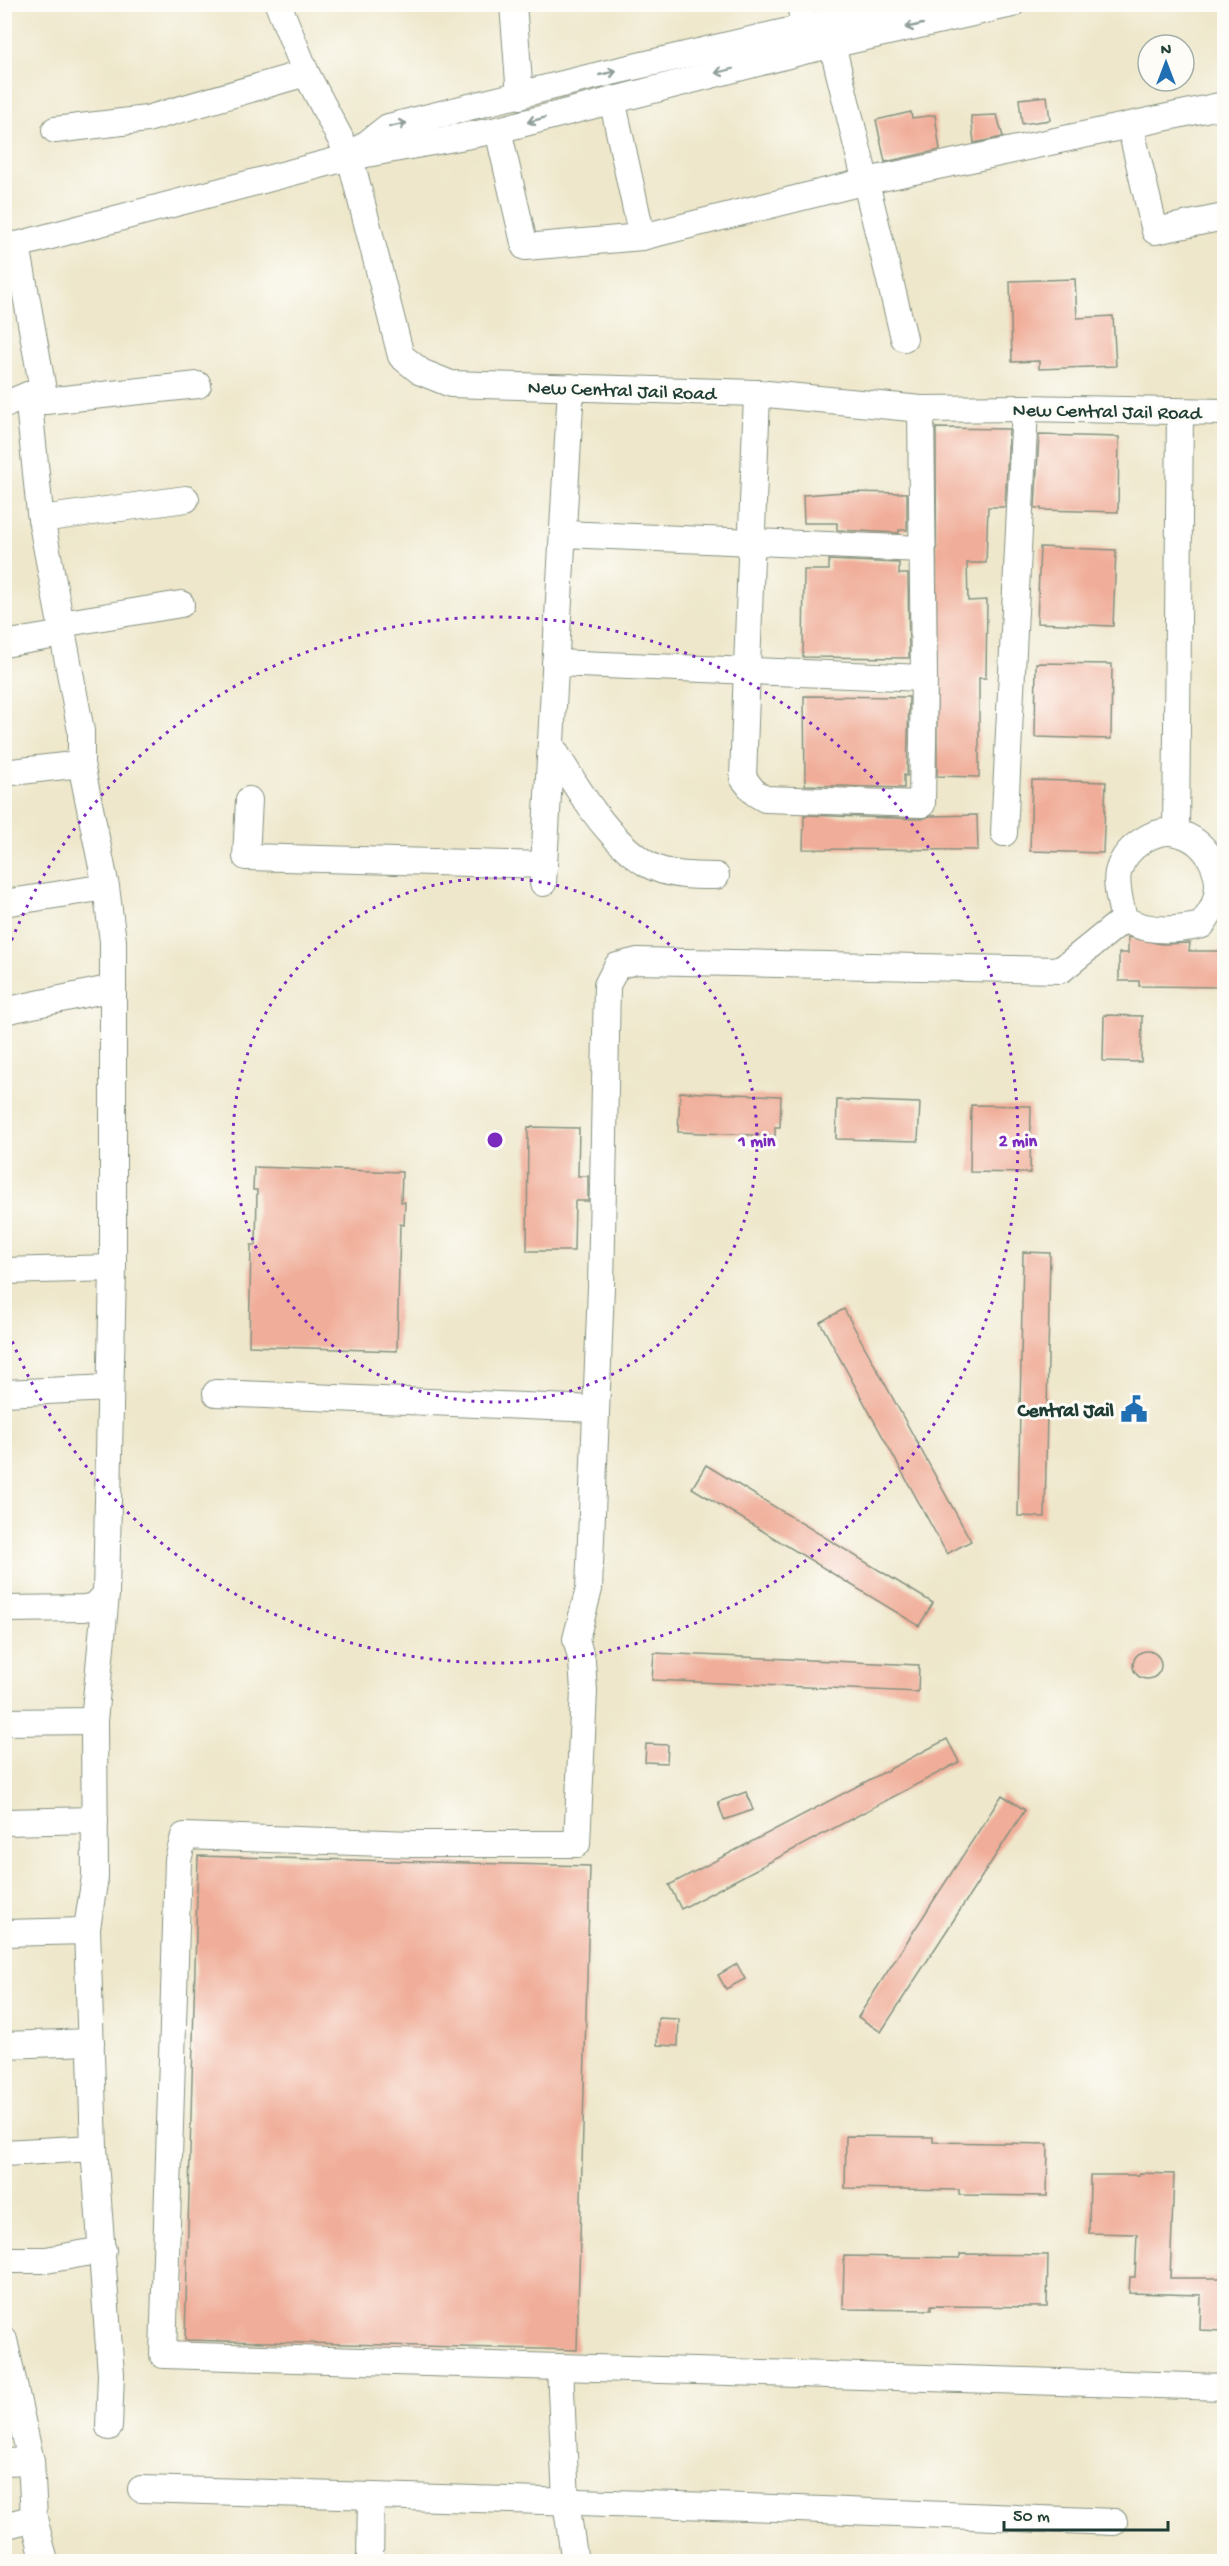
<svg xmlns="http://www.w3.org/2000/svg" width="1229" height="2566" viewBox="0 0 1229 2566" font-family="'Gochi Hand',sans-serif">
	<rect width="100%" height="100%" fill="#fdfcf7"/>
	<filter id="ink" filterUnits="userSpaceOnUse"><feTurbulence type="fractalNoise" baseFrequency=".0167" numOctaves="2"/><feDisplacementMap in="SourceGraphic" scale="12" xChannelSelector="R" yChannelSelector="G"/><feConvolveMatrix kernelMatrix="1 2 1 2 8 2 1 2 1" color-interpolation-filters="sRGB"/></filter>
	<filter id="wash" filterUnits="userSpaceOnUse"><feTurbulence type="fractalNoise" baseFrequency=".008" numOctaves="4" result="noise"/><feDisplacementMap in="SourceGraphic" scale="24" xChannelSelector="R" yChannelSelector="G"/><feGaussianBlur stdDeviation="1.35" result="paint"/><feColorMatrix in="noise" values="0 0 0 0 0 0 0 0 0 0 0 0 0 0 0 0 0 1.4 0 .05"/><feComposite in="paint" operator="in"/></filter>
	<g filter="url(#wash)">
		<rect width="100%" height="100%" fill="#eee7cb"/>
		<g id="blocks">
			<g fill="#f0ad99">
				<polygon points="1047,96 1050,120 1022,124 1019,99"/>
				<polygon points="911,112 912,118 935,115 940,150 885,162 876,120"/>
				<polygon points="997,115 1003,137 974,143 971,116"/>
				<polygon points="1075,279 1077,318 1113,316 1116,366 1039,369 1039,361 1012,362 1010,281"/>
				<polygon points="936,428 1009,429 1005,507 988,507 986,563 967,563 968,601 987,600 986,678 979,678 979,777 937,776"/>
				<polygon points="1039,435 1119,437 1118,512 1041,510 1041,508 1035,508"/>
				<polygon points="845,492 907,493 907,530 899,530 899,533 837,530 837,523 804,523 803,495"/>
				<polygon points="1040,547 1116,550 1113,626 1037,623"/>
				<polygon points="829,560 899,563 899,574 908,574 909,658 803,657 804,570 829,570"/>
				<polygon points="1036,663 1112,664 1111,739 1035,737"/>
				<polygon points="804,696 909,697 907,776 904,775 904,788 805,785"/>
				<polygon points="1032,780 1106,782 1103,853 1030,851"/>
				<polygon points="804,815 922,819 930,816 977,815 978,850 803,849"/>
				<polygon points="1128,937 1161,944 1190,943 1189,951 1224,951 1224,987 1139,986 1139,981 1119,981 1119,953 1128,953"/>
				<polygon points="1104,1015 1142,1016 1141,1062 1103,1061"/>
				<polygon points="680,1092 781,1096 780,1127 775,1127 775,1136 678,1132"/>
				<polygon points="837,1100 920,1103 918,1141 836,1139"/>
				<polygon points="971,1105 1031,1106 1030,1173 970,1172"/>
				<polygon points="528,1127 579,1128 578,1176 588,1176 588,1201 575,1201 574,1251 527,1251"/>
				<polygon points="254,1167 402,1172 401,1202 405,1202 404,1225 400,1224 397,1351 249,1346 251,1245 256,1245 257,1190 253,1190"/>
				<polygon points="1023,1252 1050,1253 1045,1517 1018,1516"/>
				<polygon points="844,1309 971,1541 947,1554 820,1322"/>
				<polygon points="706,1465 933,1603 919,1626 692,1488"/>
				<circle cx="1147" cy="1665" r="14"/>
				<polygon points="654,1653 919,1665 918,1692 652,1680"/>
				<polygon points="947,1739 959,1762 681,1909 669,1885"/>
				<polygon points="646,1744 668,1745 667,1763 645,1762"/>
				<polygon points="746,1792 753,1810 724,1820 718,1802"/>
				<polygon points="1002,1795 1025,1810 881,2032 858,2017"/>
				<polygon points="198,1856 590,1866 577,2350 185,2340"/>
				<polygon points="737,1964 745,1979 726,1989 718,1975"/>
				<polygon points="658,2018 679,2019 678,2046 657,2045"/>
				<polygon points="846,2136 933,2137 933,2142 1048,2144 1047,2196 959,2195 959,2190 845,2188"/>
				<polygon points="1139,2173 1174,2174 1170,2278 1224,2278 1224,2331 1200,2330 1201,2295 1129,2293 1130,2277 1135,2277 1137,2234 1089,2233 1090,2175 1139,2175"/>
				<polygon points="960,2254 1048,2255 1047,2307 931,2306 931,2310 843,2309 844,2256 960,2258"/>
			</g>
		</g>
	</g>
	<g filter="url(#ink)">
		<use href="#blocks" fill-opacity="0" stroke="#869280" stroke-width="1.5"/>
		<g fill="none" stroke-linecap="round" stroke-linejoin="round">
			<defs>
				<g id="minor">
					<polyline points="278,4 306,73 350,157 401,356 421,372 451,384 757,393 921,409 1025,408 1224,412"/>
					<polyline points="513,4 520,96"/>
					<polyline points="800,4 807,43"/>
					<polyline points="832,44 904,338"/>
					<polyline points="612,99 642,237"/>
					<polyline points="1130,125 1155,231 1224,217"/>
					<polyline points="55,130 147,119 306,73"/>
					<polyline points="498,130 525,247 642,237 867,181 1224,105"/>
					<polyline points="350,157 388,127 603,74 906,4"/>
					<polyline points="4,244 17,245 350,157 498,130 808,50 1012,4"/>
					<polyline points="17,245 45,401 28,395 40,513 81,731 81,764 106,887 113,941 113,1268 106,1594 94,1721 95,1877 87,1928 94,2148 111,2374 109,2427"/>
					<polyline points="757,393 743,778 755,793 765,799 922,804 924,678 921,409"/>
					<polyline points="45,401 198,385"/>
					<polyline points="4,405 28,395"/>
					<polyline points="41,519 186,499"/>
					<polyline points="563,534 922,549"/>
					<polyline points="61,624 181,604"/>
					<polyline points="4,644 63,634"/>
					<polyline points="555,663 924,678"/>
					<path d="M551,745C575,785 606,839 647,864C667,876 694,876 716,876"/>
					<polyline points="4,773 81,764"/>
					<polyline points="249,800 246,857 544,865"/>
					<polyline points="1004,833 1025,408"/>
					<polyline points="1176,833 1180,412"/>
					<polyline points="543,883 571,387"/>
					<polyline points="4,903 106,887"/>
					<path d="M1124,919C1148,933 1176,931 1202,925C1206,918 1211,912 1214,905C1226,876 1208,840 1177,833C1154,827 1126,848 1119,869C1114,882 1121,905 1124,919L1061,970L637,961L617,966L607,985L601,1287L589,1589L576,1639L582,1661L584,1691L577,1844H413L184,1836L178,1860L163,2355L1224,2387"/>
					<polyline points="4,1011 113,988"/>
					<polyline points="4,1271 113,1268"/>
					<polyline points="4,1393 110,1388"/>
					<polyline points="216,1393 596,1409"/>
					<polyline points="4,1609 84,1608 95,1606 106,1594"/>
					<polyline points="4,1722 94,1721"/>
					<polyline points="4,1822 95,1820"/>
					<polyline points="4,1933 87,1931"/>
					<polyline points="4,2045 91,2042"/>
					<polyline points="4,2153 94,2148"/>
					<polyline points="4,2260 46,2260 103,2250"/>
					<polyline points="4,2340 31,2461 34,2518 45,2562"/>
					<polyline points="560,2367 566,2502 575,2562"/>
					<polyline points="4,2462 31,2461"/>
					<polyline points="141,2489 747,2507 1114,2522"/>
					<polyline points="4,2526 34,2518"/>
					<polyline points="370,2562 371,2497"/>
				</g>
			</defs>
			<use href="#minor" stroke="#869280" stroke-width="28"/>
			<use href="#minor" stroke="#fff" stroke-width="26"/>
		</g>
		<defs><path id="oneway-shaft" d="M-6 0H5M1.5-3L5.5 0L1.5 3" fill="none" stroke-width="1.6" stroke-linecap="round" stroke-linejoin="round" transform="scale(1.5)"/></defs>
		<g stroke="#8f9e9a">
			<use href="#oneway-shaft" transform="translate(914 26) rotate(167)"/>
			<use href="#oneway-shaft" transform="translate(724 71) rotate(166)"/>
			<use href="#oneway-shaft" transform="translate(608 73) rotate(-13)"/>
			<use href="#oneway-shaft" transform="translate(536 120) rotate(165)"/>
			<use href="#oneway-shaft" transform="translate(398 125) rotate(-13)"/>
		</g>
	</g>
	<g fill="none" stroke="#7b2cbf" stroke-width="3" stroke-dasharray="3 6">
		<circle cx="495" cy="1140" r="262"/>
		<path d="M5 957A523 523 0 1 1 5 1323"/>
	</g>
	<defs>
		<symbol id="civic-bare" viewBox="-9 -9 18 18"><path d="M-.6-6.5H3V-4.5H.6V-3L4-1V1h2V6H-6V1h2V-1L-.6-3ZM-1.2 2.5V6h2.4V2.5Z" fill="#1f6fb2" stroke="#fdfcf7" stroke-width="2.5" paint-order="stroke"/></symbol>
	</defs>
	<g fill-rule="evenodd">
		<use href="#civic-bare" x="1115" y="1390" width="38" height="38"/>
	</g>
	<g text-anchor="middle" stroke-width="6" stroke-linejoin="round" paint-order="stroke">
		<g font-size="20" fill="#1f3d34" stroke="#fdfcf7">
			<text transform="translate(622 389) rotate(2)" y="7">New Central Jail Road</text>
			<text transform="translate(1107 410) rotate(1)" y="7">New Central Jail Road</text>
		</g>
		<g font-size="20" font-weight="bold" fill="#1f3d34" stroke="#fdfcf7" text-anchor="end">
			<text x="1114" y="1416">Central Jail</text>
		</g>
	</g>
	<circle cx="495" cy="1140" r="9" fill="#7b2cbf" stroke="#fdfcf7" stroke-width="3"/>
	<g font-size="18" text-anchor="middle" font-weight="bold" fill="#7b2cbf" stroke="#fdfcf7" stroke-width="6" stroke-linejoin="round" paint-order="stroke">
		<text x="757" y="1146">1 min</text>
		<text x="1018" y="1146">2 min</text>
	</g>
	<rect width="1229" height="2566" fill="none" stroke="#fdfcf7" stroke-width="24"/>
	<g transform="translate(1166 63)"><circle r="28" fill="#fdfcf7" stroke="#a4b0a9" stroke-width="1.5"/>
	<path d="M0-4.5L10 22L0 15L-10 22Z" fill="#1f6fb2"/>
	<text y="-9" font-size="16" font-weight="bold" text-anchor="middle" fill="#1f3d34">N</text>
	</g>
	<path d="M1004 2521v9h164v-9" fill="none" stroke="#1f3d34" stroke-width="3"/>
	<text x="1013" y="2521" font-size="18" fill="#1f3d34" stroke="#fdfcf7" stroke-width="4.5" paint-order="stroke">50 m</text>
</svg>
